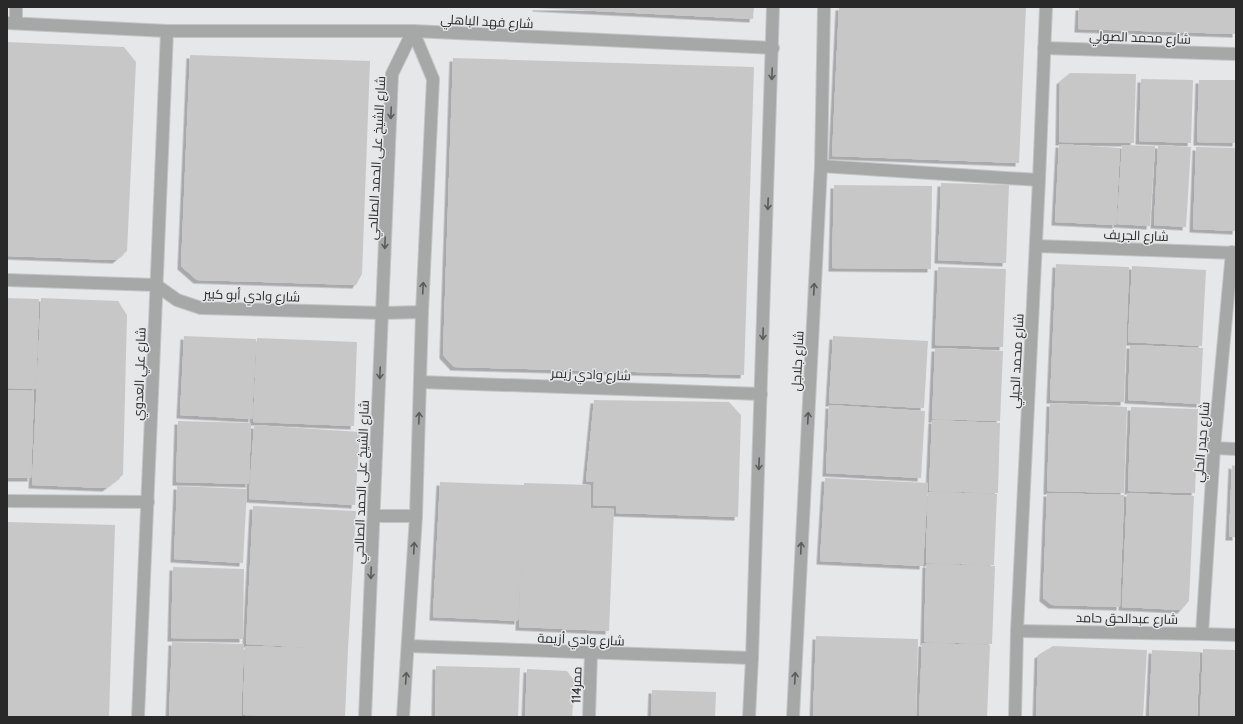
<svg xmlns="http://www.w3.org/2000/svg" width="1243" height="724" viewBox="0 0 1243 724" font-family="Cabin,Cairo,sans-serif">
	<defs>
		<filter id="shadow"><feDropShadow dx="-3.5" dy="3.5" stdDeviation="0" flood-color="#0004"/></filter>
	</defs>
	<rect width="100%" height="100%" fill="#e6e7e9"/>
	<g fill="#c8c7c8" filter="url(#shadow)">
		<polygon points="536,7 754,7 753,19 536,8"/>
		<polygon points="839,7 1026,7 1019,163 832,156"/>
		<polygon points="1079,7 1236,7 1236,34 1078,29"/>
		<polygon points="7,42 124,47 136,62 127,251 116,260 7,256"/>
		<polygon points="190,55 370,61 362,274 356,285 197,280 181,266"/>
		<polygon points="453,58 754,67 744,375 454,367 443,355"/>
		<polygon points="1070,73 1136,74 1134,143 1059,142 1060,81"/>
		<polygon points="1141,79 1193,80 1191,143 1139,141"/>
		<polygon points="1199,80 1236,80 1236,143 1197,142"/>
		<polygon points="1059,144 1120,148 1116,225 1055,222"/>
		<polygon points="1122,145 1155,146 1150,226 1117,224"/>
		<polygon points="1158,145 1191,147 1186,227 1154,225"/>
		<polygon points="1196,147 1236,148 1236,231 1193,229"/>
		<polygon points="941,183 1009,185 1006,263 938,260"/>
		<polygon points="834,185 932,186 931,269 832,268"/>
		<polygon points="1056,264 1129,267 1124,402 1050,400"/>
		<polygon points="1132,266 1206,270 1202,346 1128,342"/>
		<polygon points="938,267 1006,269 1003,347 935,345"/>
		<polygon points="7,298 39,299 36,389 7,388"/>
		<polygon points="41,298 118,301 127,315 123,475 106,488 32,485"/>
		<polygon points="184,336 256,339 252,419 180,415"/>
		<polygon points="833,336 928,341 924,408 829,403"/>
		<polygon points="257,338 357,342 354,426 253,422"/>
		<polygon points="1130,345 1203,348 1200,404 1128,400"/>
		<polygon points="935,348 1003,351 1000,421 932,419"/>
		<polygon points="7,390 34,391 31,478 7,478"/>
		<polygon points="594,400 729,402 741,415 738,517 616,513 616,506 593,505 594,482 586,481"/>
		<polygon points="1050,403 1127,407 1124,493 1047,491"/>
		<polygon points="829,405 925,411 921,478 826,473"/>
		<polygon points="1131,407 1198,409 1195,493 1128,491"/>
		<polygon points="932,420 1000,423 998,493 929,491"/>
		<polygon points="178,421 251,423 249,484 176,482"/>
		<polygon points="254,425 360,432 355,505 249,499"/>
		<polygon points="1232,465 1236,466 1236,537 1229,537"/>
		<polygon points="825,478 928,483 923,566 820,561"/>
		<polygon points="440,482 524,485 524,483 591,485 591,508 614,509 609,631 519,627 522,529 518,621 433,617"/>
		<polygon points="177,486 247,489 243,563 174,559"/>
		<polygon points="928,492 997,494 994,565 926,563"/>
		<polygon points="1047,493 1124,495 1120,607 1052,605 1043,598"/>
		<polygon points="1127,493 1194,496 1189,601 1181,610 1122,607"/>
		<polygon points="253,506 356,511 348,649 345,717 243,715 245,646 333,649 246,644"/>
		<polygon points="7,522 115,525 109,717 7,717"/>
		<polygon points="926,564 995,566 992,644 924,642"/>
		<polygon points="173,567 244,569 243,639 171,638"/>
		<polygon points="816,636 918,639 916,717 813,717"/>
		<polygon points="172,642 244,644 241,717 169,717"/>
		<polygon points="922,643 990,645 987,717 919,717"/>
		<polygon points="1053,646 1147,650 1143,717 1036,717 1038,655"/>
		<polygon points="1203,649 1236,650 1236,717 1200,717"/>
		<polygon points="1152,650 1200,652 1197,717 1149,717"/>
		<polygon points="436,666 520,668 518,717 435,717"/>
		<polygon points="527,669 567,671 575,682 572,717 525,717"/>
		<polygon points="652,690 716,692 715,717 651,717"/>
	</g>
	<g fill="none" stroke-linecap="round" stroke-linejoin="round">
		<defs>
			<g id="minor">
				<polyline points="7,23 167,31 413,31 773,48"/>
				<polyline points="16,23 16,7"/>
				<polyline points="1044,48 1236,54"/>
				<polyline points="821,166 1039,180"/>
				<polyline points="1036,246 1236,253"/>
				<polyline points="7,280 156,285 177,300 201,308 383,313 422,312"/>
				<polyline points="420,382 761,394"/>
				<polyline points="1214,448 1236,449"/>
				<polyline points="7,501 148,502"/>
				<polyline points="374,516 416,516"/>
				<polyline points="1017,631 1202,634 1236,635"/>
				<polyline points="1202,634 1214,448 1232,252"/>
				<polyline points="408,646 752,658"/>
				<path d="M138,717C149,488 157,260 167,31"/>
				<polyline points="365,717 392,74 413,31 433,79 422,312 416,516 403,717"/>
				<polyline points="589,717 591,653"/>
				<polyline points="749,717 752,658 773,7"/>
				<polyline points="793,717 821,166 824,7"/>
				<polyline points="1015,717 1017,631 1039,180 1046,7"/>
			</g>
		</defs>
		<use href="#minor" stroke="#c4c5c7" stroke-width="14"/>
		<use href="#minor" stroke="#a6a7a7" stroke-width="12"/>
	</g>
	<defs><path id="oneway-shaft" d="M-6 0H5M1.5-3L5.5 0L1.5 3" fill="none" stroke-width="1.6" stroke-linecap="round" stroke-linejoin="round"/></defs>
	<g stroke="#5b5b5c">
		<use href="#oneway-shaft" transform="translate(772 74) rotate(92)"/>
		<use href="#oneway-shaft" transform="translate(391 113) rotate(92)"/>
		<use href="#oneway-shaft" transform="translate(768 204) rotate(92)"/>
		<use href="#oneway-shaft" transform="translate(385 243) rotate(92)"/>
		<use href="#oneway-shaft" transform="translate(423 288) rotate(-87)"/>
		<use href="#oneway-shaft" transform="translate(814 289) rotate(-87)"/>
		<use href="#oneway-shaft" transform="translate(763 334) rotate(92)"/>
		<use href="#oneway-shaft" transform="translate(380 373) rotate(92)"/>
		<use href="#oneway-shaft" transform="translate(419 418) rotate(-88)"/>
		<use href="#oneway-shaft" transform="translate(808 418) rotate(-87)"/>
		<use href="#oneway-shaft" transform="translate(759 464) rotate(92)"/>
		<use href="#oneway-shaft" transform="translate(414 548) rotate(-87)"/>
		<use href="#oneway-shaft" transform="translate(801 548) rotate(-87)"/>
		<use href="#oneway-shaft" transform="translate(371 573) rotate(92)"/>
		<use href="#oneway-shaft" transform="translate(406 678) rotate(-86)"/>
		<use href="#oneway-shaft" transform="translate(795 678) rotate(-87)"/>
	</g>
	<g text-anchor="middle" stroke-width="3" stroke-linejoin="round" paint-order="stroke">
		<g font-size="13" fill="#29292a" stroke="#e6e7e9">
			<text transform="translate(487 21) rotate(3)" y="5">شارع فهد الباهلي</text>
			<text transform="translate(1140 37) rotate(2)" y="5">شارع محمد الصولي</text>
			<text transform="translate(376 158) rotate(-87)" y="5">شارع الشيخ على الحمد الصالحي</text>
			<text transform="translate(1136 235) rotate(2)" y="5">شارع الجريف</text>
			<text transform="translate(252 295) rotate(2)" y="5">شارع وادي أبو كبير</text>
			<text transform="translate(797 361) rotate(-87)" y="5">شارع جلاجل</text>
			<text transform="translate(1016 361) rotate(-87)" y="5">شارع محمد الجيلي</text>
			<text transform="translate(139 374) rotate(-88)" y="5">شارع علي العدوي</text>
			<text transform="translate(591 374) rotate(2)" y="5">شارع وادي زيمر</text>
			<text transform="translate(1201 442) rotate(-85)" y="5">شارع حيدر الحلي</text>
			<text transform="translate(361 482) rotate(-88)" y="5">شارع الشيخ على الحمد الصالحي</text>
			<text transform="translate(1127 618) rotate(1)" y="5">شارع عبدالحق حامد</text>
			<text transform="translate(581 639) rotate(2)" y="5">شارع وادي أزيمة</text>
			<text transform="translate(576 685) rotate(-88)" y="5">ممر114</text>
		</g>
	</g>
	<rect width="1243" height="724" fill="none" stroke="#29292a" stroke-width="16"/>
</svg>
